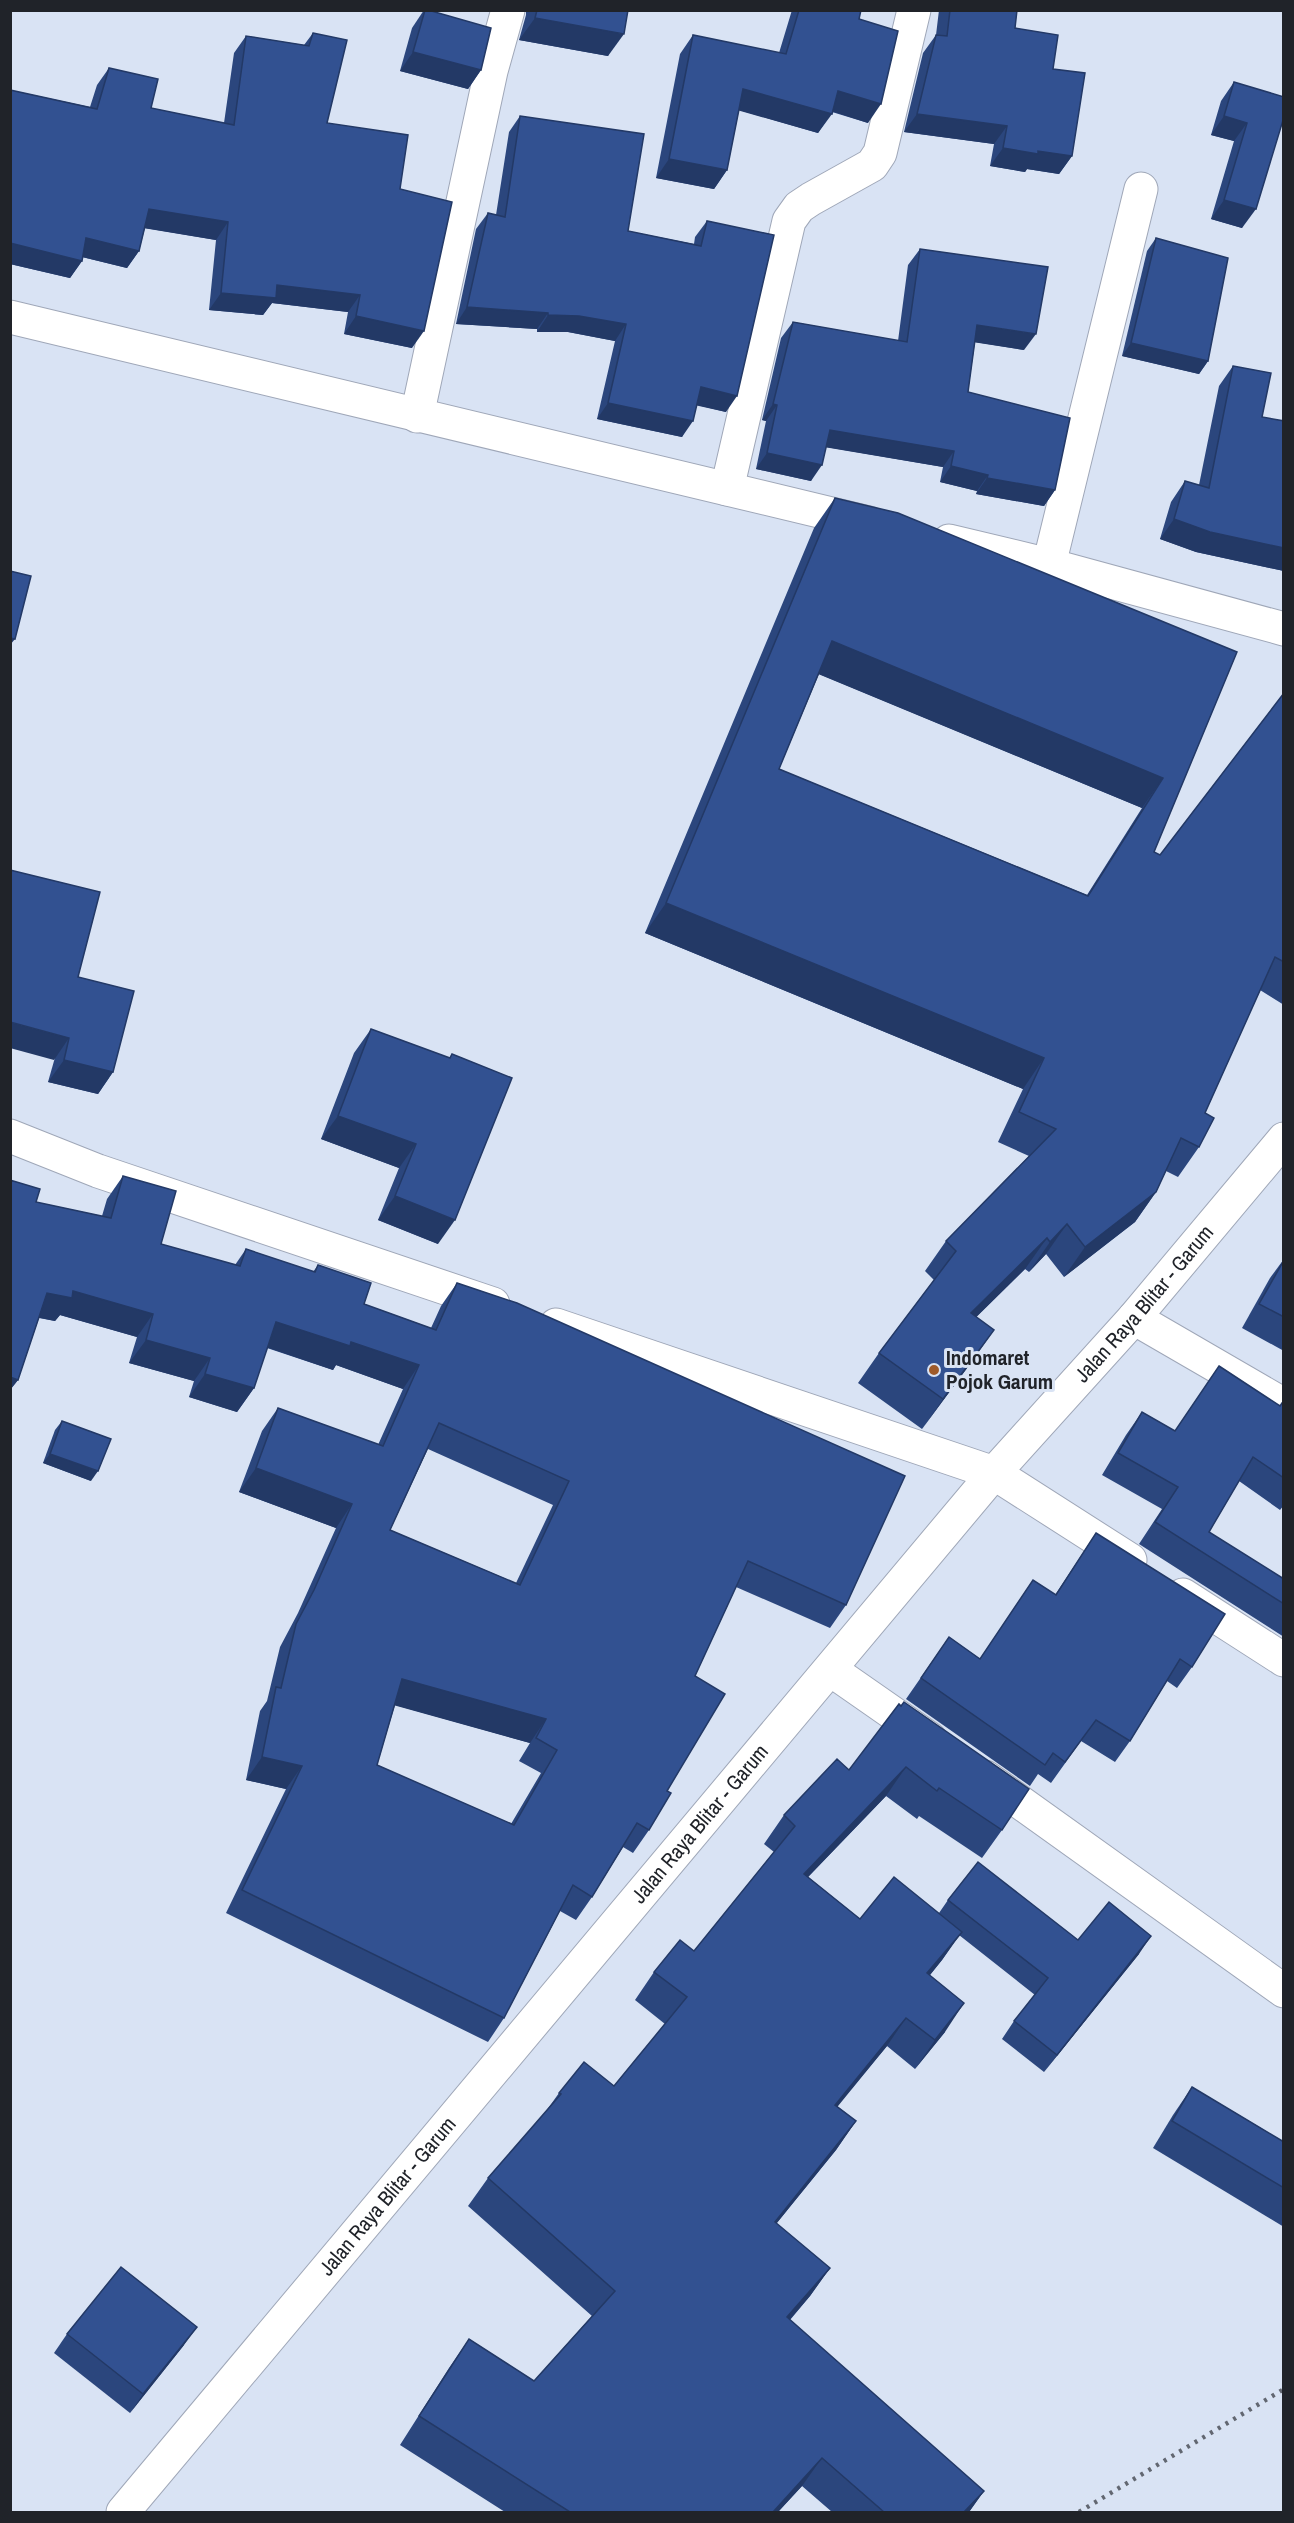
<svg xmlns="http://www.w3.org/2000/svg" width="1294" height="2523" viewBox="0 0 1294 2523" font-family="'Archivo Narrow',sans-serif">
	<rect width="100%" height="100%" fill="#d9e3f4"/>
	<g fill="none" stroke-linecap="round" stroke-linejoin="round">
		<defs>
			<g id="minor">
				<polyline points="10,317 869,523"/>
				<polyline points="417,416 491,71 508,10"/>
				<polyline points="727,489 789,221 799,207 811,199 872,165 880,153 914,10"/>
				<polyline points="949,541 1049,565 1284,629"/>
				<polyline points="1049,565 1141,189"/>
				<polyline points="10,1136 98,1171 493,1304"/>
				<polyline points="1134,1318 1284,1405"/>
				<polyline points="556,1325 994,1473 1130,1560"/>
				<polyline points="1183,1595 1284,1660"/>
				<polyline points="831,1670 930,1739"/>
				<polyline points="985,1777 1284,1991"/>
			</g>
			<g id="highway">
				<path id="s1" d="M123,2512L994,1473L1134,1318L1284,1139"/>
			</g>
		</defs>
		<use href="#minor" stroke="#9fa7b8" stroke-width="35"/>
		<use href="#highway" stroke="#9fa7b8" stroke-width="35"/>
		<use href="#minor" stroke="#fff" stroke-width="33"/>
		<use href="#highway" stroke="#fff" stroke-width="33"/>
		<polyline stroke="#626771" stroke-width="4.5" stroke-dasharray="3 6" stroke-linecap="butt" points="1079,2512 1284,2389"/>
	</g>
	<g fill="#2b467d" fill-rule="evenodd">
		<polygon points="424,10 481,70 468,89 400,71 412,28"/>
		<polygon points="526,10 628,10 608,56 519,40 526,15"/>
		<polygon points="792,10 861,10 859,19 868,123 832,112 818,133 739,110 727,170 714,189 656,178 680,54 693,35 779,53"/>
		<polygon points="939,10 1017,10 1015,28 1053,69 1072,156 1059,174 1027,169 1025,172 990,166 994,144 904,132 923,53 936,35"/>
		<polygon points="313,33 327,123 400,189 412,348 344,334 348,312 272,303 263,315 209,310 216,240 145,228 139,251 127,268 82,257 82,261 70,278 10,264 10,90 90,107 97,85 109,68 151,108 224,123 234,53 246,36 304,45"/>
		<polygon points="1234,82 1284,97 1242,228 1211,219 1234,141 1211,135 1221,101"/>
		<polygon points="520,116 628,231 694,244 695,237 707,221 726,412 697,405 682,437 597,419 615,341 568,332 537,332 537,329 456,324 476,229 488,213 496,215 509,132"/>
		<polygon points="1156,238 1208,361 1199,374 1122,356 1147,251"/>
		<polygon points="920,249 1024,350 975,342 968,392 1055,490 1044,506 976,494 977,491 940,482 943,467 826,447 811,481 756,469 766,421 762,420 781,338 793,322 898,341 908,265"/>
		<polygon points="1233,366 1262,417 1284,421 1284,571 1196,552 1160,539 1171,502 1185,481 1199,485 1219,386"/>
		<path d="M835,498L1237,652L1154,852L1160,855L1284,693V1005L1260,990L1205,1113L1199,1147L1178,1177L1166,1171L1156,1192L1135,1222L1064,1277L1046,1254L1029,1272L1025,1269L976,1317L973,1360L922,1429L858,1383L879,1353L934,1280L925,1271L946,1241L1029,1156L998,1142L1023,1089L645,933L814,528ZM819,674L1142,808L1087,895L779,769Z"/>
		<polygon points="78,977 113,1072 98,1094 48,1082"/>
		<polygon points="371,1029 449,1058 452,1054 438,1244 378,1220 399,1168 321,1139 354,1053"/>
		<path d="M123,1176L161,1244L235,1265L246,1249L313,1272L318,1265L364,1304L431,1328L441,1306L457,1283L846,1605L830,1628L736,1587L695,1676L667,1791L649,1830L633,1853L623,1847L592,1897L576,1920L560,1911L504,2018L488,2042L226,1913L286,1789L246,1780L260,1711L267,1701L280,1647L298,1613L336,1528L239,1492L262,1431L278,1408L378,1445L403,1389L336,1365L333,1370L267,1348L254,1388L237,1412L189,1397L194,1381L129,1363L137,1337L60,1315L55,1321L39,1318L18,1380L10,1390V1180L36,1202L102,1216L107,1199ZM428,1449L553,1505L516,1583L390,1530ZM395,1705L530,1743L519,1761L541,1773L511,1824L377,1765Z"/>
		<polygon points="1284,1259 1284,1351 1242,1328 1270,1278"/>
		<polygon points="1219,1366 1280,1406 1284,1404 1284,1505 1280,1510 1239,1481 1209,1532 1284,1579 1284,1637 1139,1544 1162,1509 1102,1475 1126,1435 1142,1412 1175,1431"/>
		<polygon points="62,1421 91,1481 43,1463 55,1430"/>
		<polygon points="1096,1533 1192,1667 1177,1688 1167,1681 1130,1741 1115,1762 1081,1741 1051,1783 1038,1774 1030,1786 906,1699 949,1637 980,1659 1033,1580 1055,1595"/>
		<polygon points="899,1704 1002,1830 982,1858 919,1816 917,1819 886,1796 808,1877 860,1919 939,1913 948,1900 1078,1940 1139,1954 1044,2072 1002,2039 1014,2021 1035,1995 959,1935 942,1960 930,1975 945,2032 915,2069 887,2046 837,2106 856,2121 836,2150 776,2224 830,2268 810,2296 790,2320 984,2491 969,2512 832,2512 802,2486 778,2512 505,2512 400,2445 449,2368 469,2339 534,2381 592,2316 468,2206 488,2178 544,2114 559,2093 614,2086 665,2024 635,2000 654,1972 694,1951 774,1852 764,1844 784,1815 849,1770"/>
		<polygon points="1192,2087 1284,2142 1284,2227 1153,2148 1173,2115"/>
		<polygon points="67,2334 184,2345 130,2413 54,2353"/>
	</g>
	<g fill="#233966">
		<polygon points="535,18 624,34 608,56 519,40"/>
		<polygon points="413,52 481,70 468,89 400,71"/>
		<polygon points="743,89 832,114 818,133 730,108"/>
		<polygon points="838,91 881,104 868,123 825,109"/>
		<polygon points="917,114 1007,126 994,144 904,132"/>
		<polygon points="1224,116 1247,123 1234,141 1211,135"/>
		<polygon points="1003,148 1038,151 1072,156 1059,174 1027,169 1025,172 990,166"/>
		<polygon points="669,159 727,170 714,189 656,178"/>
		<polygon points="1224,200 1256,209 1242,228 1211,219"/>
		<polygon points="149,209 228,222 216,240 137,227"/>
		<polygon points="86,238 139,251 127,268 74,255"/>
		<polygon points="10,243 82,261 70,278 10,264"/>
		<polygon points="277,285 360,295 348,312 272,303 263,315 209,310 221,293"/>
		<polygon points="467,307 548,313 537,329 456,324"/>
		<polygon points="548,315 579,316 626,324 615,341 568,332 537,332"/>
		<polygon points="356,316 424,331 412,348 344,334"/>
		<polygon points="977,325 1036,334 1024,350 966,341"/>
		<polygon points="1131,343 1208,361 1199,374 1122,356"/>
		<polygon points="701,387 737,396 726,412 690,404"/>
		<polygon points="608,403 693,421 682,437 597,419"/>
		<polygon points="773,404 777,405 766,421 762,420"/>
		<polygon points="830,430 954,451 943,467 818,446"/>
		<polygon points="767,453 822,465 811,481 756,469"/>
		<polygon points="951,466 988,475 977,491 940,482"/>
		<polygon points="987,478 1055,490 1044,506 976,494"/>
		<polygon points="1174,519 1284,548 1284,571 1196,552 1160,539"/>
		<polygon points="10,638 15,639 10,645"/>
		<polygon points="832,641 1163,778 1142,808 811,671"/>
		<polygon points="666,903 1044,1058 1023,1089 645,933"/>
		<polygon points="10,1022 69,1038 54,1060 10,1048"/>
		<polygon points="64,1060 113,1072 98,1094 48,1082"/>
		<polygon points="338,1116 416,1144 399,1168 321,1139"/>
		<polygon points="1156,1192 1135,1222 1064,1277 1085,1247"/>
		<polygon points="395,1196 455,1220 438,1244 378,1220"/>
		<polygon points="1067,1224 1046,1254 1029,1272 1050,1242"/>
		<polygon points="1047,1238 1025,1269 950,1343 971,1313"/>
		<polygon points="73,1291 153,1314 137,1337 60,1315 55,1321 31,1316 47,1293"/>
		<polygon points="276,1322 351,1342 419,1365 403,1389 336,1365 333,1370 260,1345"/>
		<polygon points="994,1330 973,1360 922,1429 943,1399"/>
		<polygon points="146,1340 210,1358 194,1381 129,1363"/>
		<polygon points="205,1374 254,1388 237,1412 189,1397"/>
		<polygon points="10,1377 18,1380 10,1390"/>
		<polygon points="50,1454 98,1471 91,1481 43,1463"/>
		<polygon points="256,1468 352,1504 336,1528 239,1492"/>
		<polygon points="402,1679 546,1719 530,1743 386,1703"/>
		<polygon points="262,1757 302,1766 286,1789 246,1780"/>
		<polygon points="906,1767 886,1796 784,1902 804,1874"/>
		<polygon points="962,1932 942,1960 908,2002 927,1973"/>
		<polygon points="1151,1936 1139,1954 1044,2072 1057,2055"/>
		<polygon points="964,2003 945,2032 915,2069 935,2040"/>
		<polygon points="906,2018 887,2046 816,2133 835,2105"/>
		<polygon points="856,2121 836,2150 755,2250 775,2222"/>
		<polygon points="830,2268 810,2296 767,2346 787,2317"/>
		<polygon points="197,2327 184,2345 130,2413 143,2394"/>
		<polygon points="822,2458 802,2486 778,2512 773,2512"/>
		<polygon points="984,2491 969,2512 964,2512"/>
	</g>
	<g fill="#325191" stroke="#233966" stroke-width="1.5" fill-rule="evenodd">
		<polygon points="425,10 428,10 491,28 481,70 413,52"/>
		<polygon points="537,10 628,10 624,34 535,18"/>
		<polygon points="799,10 861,10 859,19 898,31 881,104 838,91 832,114 743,89 727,170 669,159 693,35 786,54"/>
		<polygon points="950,10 1017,10 1015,28 1058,35 1053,69 1085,73 1072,156 1038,151 1038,154 1003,148 1007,126 917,114 936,35 947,36"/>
		<polygon points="313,33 347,40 327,123 408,135 400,189 452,202 424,331 356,316 360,295 277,285 276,298 221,293 228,222 149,209 139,251 86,238 82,261 10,243 10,90 97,109 109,68 158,79 151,108 234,125 246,36 309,46"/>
		<polygon points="1234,82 1284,97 1284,117 1256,209 1224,200 1247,123 1224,116"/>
		<polygon points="520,116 644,134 628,231 701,246 707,221 774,235 737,396 701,387 693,421 608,403 626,324 579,316 548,315 548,313 467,307 488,213 505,217"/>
		<polygon points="1156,238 1228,258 1208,361 1131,343"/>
		<polygon points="920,249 1048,267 1036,334 977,325 968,392 1070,418 1055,490 987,478 988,475 951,466 954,451 830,430 822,465 767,453 777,405 773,404 793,322 907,342"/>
		<polygon points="1233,366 1271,373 1262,417 1284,421 1284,548 1210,532 1174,519 1185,481 1209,488"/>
		<path d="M835,498L898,513L1237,652L1154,852L1160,855L1284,693V962L1275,957L1205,1113L1214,1118L1199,1147L1181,1138L1156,1192L1085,1247L1067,1224L1050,1242L1047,1238L971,1313L994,1330L943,1399L879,1353L956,1251L946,1241L1056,1129L1019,1112L1044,1058L666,903ZM832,641L1163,778L1088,896L779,769Z"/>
		<polygon points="10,571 31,576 15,639 10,638"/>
		<polygon points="10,870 100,892 78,977 134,991 113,1072 64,1060 69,1038 10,1022"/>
		<polygon points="371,1029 450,1058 452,1054 512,1078 455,1220 395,1196 416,1144 338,1116"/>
		<path d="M123,1176L176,1191L161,1244L240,1266L246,1249L315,1272L318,1265L371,1283L364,1304L436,1330L457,1283L517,1303L905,1476L846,1605L748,1561L695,1676L725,1694L667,1791L671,1793L649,1830L637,1823L592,1897L573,1885L504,2018L242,1890L302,1766L262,1757L276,1687L281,1688L296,1624L314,1590L352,1504L256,1468L278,1408L383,1446L419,1365L351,1342L350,1346L276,1322L254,1388L205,1374L210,1358L146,1340L153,1314L73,1291L72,1298L47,1293L18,1380L10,1377V1180L40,1189L36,1202L111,1218ZM439,1423L569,1481L520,1585L390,1530ZM402,1679L546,1719L536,1738L557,1750L514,1825L377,1765Z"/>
		<polygon points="1284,1260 1284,1317 1259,1304"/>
		<polygon points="1219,1366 1280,1406 1282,1403 1284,1404 1284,1478 1253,1457 1209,1532 1284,1579 1284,1604 1155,1522 1178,1487 1118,1453 1142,1412 1175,1431"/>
		<polygon points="62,1421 111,1439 98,1471 50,1454"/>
		<polygon points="1096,1533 1225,1614 1192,1667 1180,1659 1130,1741 1096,1720 1065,1762 1053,1753 1045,1765 921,1678 949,1637 980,1659 1033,1580 1056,1595"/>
		<polygon points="904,1702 1029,1789 1002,1830 939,1788 937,1791 906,1767 804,1874 860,1919 894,1877 962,1932 927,1973 964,2003 935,2040 906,2018 835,2105 856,2121 775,2222 830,2268 787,2317 984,2491 964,2512 884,2512 822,2458 773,2512 570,2512 419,2416 469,2339 534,2381 615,2291 488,2178 561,2094 559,2093 584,2062 614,2086 687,1997 654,1972 680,1940 694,1951 795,1826 784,1815 837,1759 849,1770 899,1704 901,1706"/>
		<polygon points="978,1862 1078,1940 1109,1902 1151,1936 1057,2055 1014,2021 1048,1978 948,1900"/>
		<polygon points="1192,2087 1284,2142 1284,2188 1172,2121"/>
		<polygon points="121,2267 197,2327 143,2394 67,2334"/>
	</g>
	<circle fill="#9e5a2a" stroke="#d9e3f4" stroke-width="2" cx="934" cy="1370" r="6"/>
	<g text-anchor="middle" stroke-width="6" stroke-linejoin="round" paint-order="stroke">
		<g font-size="21" fill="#202329" stroke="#d9e3f4">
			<text dy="7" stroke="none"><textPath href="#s1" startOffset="1582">Jalan Raya Blitar - Garum</textPath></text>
			<text dy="7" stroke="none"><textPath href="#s1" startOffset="898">Jalan Raya Blitar - Garum</textPath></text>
			<text dy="7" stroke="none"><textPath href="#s1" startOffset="412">Jalan Raya Blitar - Garum</textPath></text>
		</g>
		<g font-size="21" font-weight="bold" fill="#202329" stroke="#d9e3f4" text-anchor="start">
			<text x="946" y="1365">Indomaret<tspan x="946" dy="24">Pojok Garum</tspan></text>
		</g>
	</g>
	<rect width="1294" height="2523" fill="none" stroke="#202329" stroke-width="24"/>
</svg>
